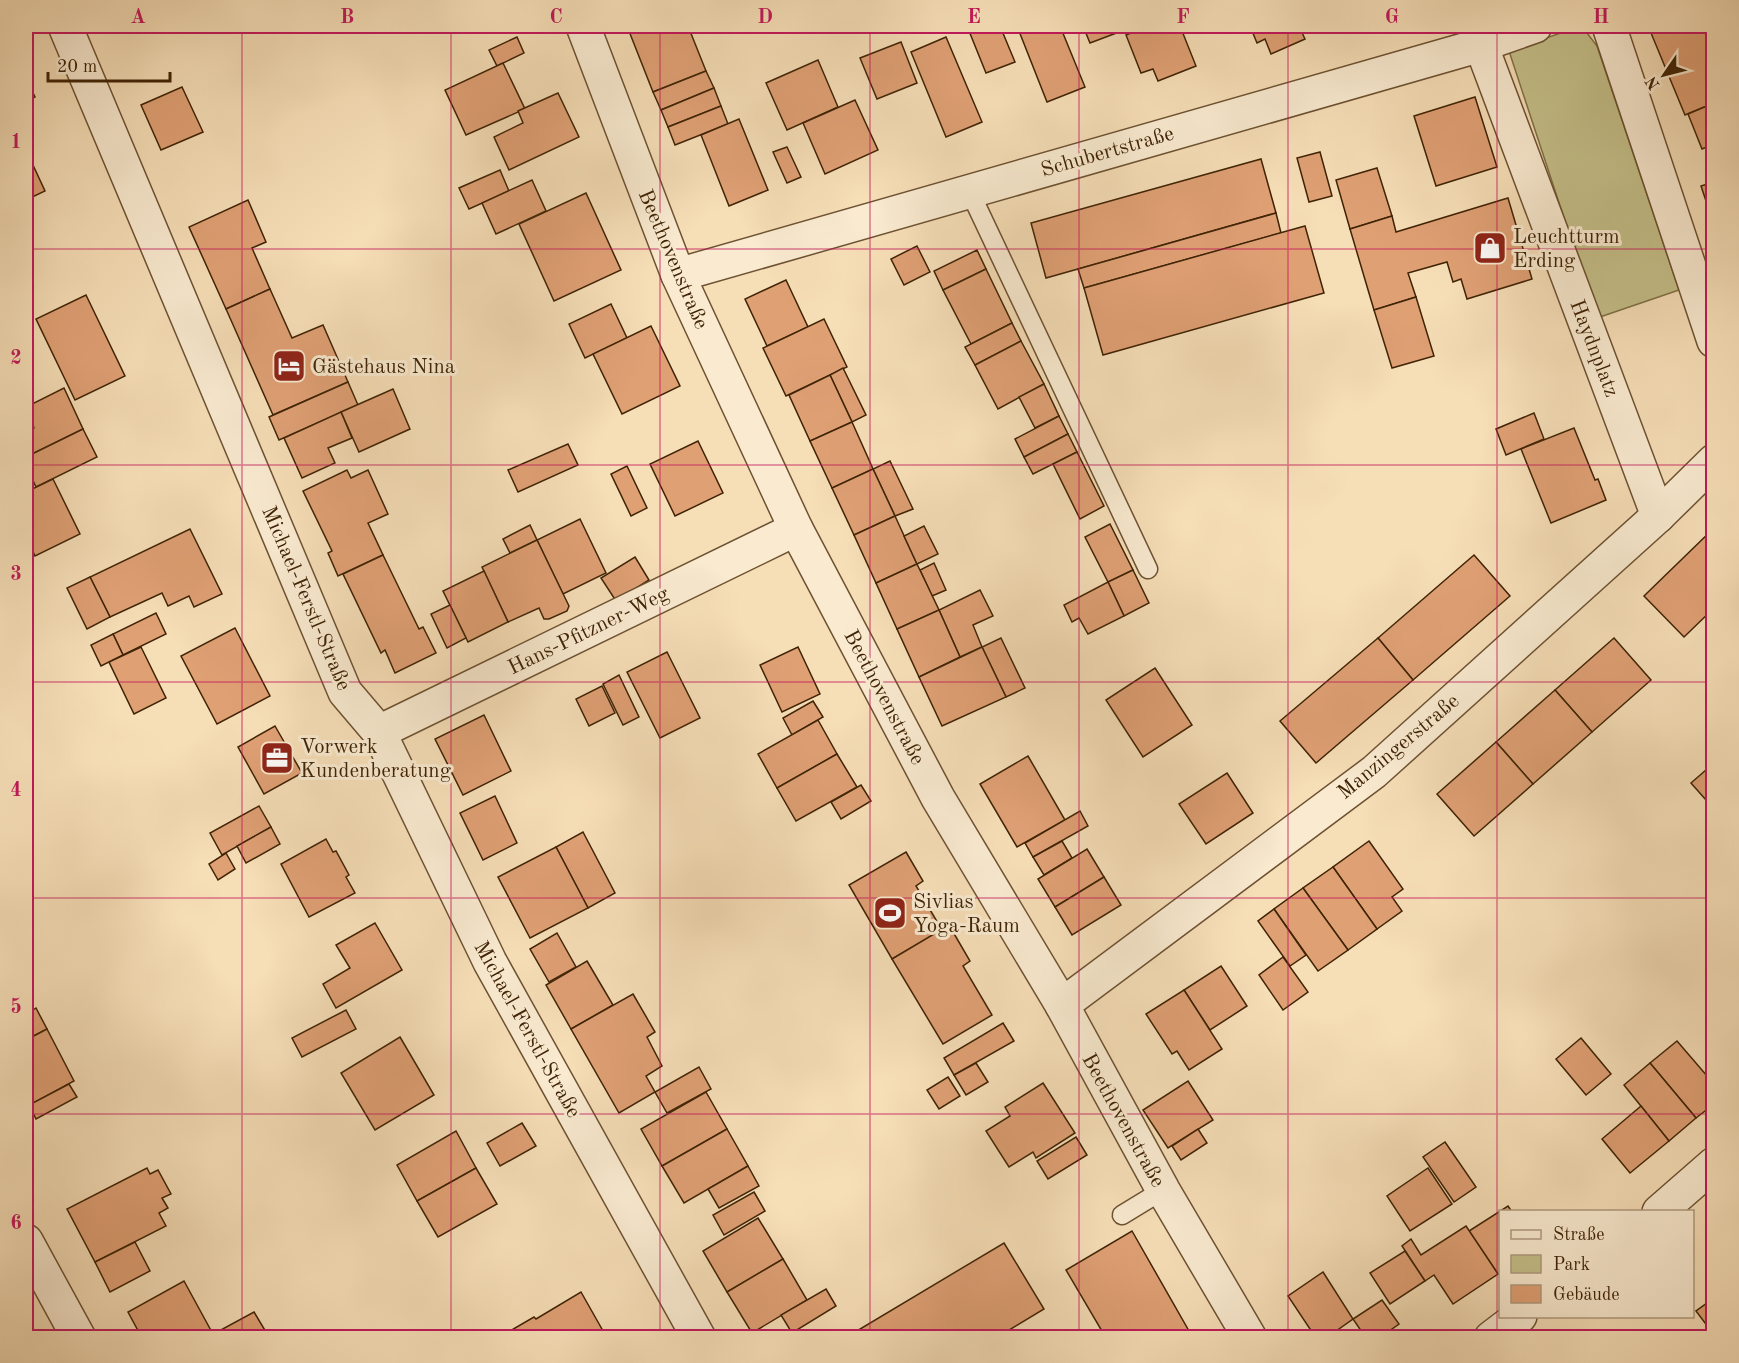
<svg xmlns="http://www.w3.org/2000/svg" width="1739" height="1363" viewBox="0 0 1739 1363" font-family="'Old Standard TT',serif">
	<rect width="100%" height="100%" fill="#f6deb7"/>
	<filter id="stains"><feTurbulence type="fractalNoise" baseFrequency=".00333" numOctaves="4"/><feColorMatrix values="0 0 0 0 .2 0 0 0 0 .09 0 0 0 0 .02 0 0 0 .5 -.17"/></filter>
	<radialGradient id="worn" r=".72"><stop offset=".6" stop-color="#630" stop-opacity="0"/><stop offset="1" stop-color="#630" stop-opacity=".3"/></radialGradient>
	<polygon fill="#c4bf89" stroke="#827147" stroke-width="1.5" points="1572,29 1587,33 1597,46 1679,290 1597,318 1509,51"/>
	<g fill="#dfa074" stroke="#3f2305" stroke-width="1.5">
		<polygon points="627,26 688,26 706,71 653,92"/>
		<polygon points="967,26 1000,26 1015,62 986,73"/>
		<polygon points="1017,26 1060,26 1085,87 1047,102"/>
		<polygon points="1083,26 1135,26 1090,43"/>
		<polygon points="1136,26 1180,26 1196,66 1158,81 1153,69 1141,73 1126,35 1138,30"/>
		<polygon points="1250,26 1299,26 1305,39 1271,54 1265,39 1257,43"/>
		<polygon points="1669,26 1714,26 1714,103 1685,115 1651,33"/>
		<polygon points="517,37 524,53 497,66 489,50"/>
		<polygon points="946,37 982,122 946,137 911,52"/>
		<polygon points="901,42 917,83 877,99 860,58"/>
		<polygon points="818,60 838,107 787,130 766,83"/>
		<polygon points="503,63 525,109 466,135 445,90"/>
		<polygon points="706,71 714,88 661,110 653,92"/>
		<polygon points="26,78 35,97 26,102"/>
		<polygon points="182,87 203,132 161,150 141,105"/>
		<polygon points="714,88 721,106 668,127 661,110"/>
		<polygon points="558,93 579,137 509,170 494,137 523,123 518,111"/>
		<polygon points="1475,97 1497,167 1436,186 1414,116"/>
		<polygon points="855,100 878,150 825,174 803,123"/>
		<polygon points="1714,103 1714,144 1702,149 1688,114"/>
		<polygon points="721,106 728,124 675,145 668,127"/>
		<polygon points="739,119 768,190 729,206 701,135"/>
		<polygon points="787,147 801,177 787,183 773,152"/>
		<polygon points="26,150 45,191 26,200"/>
		<polygon points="1320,152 1332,196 1309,202 1297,158"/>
		<polygon points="1261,159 1276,213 1046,278 1031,223"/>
		<polygon points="1377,168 1392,216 1350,229 1336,180"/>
		<polygon points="500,170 509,191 469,209 459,188"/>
		<polygon points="532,180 546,211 496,234 482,203"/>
		<polygon points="1714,182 1714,225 1701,186"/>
		<polygon points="586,193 621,270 554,301 519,224"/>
		<polygon points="1508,198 1532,279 1467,299 1461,279 1453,282 1447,262 1408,273 1416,297 1374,310 1350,229 1392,216 1396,232"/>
		<polygon points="248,200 266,242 252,248 270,289 226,309 189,227"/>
		<polygon points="1276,213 1281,233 1084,288 1078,269"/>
		<polygon points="1305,226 1324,293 1103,355 1084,288"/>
		<polygon points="917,246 930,272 904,285 891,259"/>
		<polygon points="977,250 986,269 943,290 934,271"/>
		<polygon points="986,269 1012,323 971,344 943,290"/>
		<polygon points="786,280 808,327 767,346 745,299"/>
		<polygon points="270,289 292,338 323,325 348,382 273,415 226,309"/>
		<polygon points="86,295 125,376 75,400 36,319"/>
		<polygon points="1416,297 1434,356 1392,368 1374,310"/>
		<polygon points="611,304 627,338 585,358 569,324"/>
		<polygon points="824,319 847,367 786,396 763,348"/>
		<polygon points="1012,323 1021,341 975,365 965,347"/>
		<polygon points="651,326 680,386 622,414 593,354"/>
		<polygon points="1021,341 1044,384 998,409 975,365"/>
		<polygon points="843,368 866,415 852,422 830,375"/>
		<polygon points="830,375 852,422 810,441 789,395"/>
		<polygon points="348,382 358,405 279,440 269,417"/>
		<polygon points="1044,384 1059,416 1035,428 1019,397"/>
		<polygon points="64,388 83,429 26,457 26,432 34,428 26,407"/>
		<polygon points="393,389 410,429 359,452 341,412"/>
		<polygon points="341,412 352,438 328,448 335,463 302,478 284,438"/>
		<polygon points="1534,413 1544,439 1506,455 1496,429"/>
		<polygon points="1059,416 1068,434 1024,457 1015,439"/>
		<polygon points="852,422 873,469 832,488 810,441"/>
		<polygon points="1574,428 1595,480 1598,479 1606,500 1551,523 1521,449"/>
		<polygon points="83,429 97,457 36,487 26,465 26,457"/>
		<polygon points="1068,434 1077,452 1033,474 1024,457"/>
		<polygon points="698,441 723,493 675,516 650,464"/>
		<polygon points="568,444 578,465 518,492 508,470"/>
		<polygon points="1077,452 1104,506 1080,519 1053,464"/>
		<polygon points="890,461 913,509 895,516 873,469"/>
		<polygon points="627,466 647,508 631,516 611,474"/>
		<polygon points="873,469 895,516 854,535 832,488"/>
		<polygon points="347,470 351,478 368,470 388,514 368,523 383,555 338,576 328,553 332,551 303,491"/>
		<polygon points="53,479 80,534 35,556 26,536 26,492"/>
		<polygon points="895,516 917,564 876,583 854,535"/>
		<polygon points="580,519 606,573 563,594 537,540"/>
		<polygon points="1110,524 1133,570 1108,582 1085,537"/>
		<polygon points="530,525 537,540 510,553 503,539"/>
		<polygon points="924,526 938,554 917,564 904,536"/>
		<polygon points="1714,528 1714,608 1684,637 1644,596"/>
		<polygon points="190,529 222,594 194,607 189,596 168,606 162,593 110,617 90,577"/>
		<polygon points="537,540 569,606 567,611 549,619 544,619 539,608 508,622 482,567"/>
		<polygon points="383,555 419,629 423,627 436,653 395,673 385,650 381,653 343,574"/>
		<polygon points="1474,555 1510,596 1413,680 1378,638"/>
		<polygon points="635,557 649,580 616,601 601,578"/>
		<polygon points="934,563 946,590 932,596 920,570"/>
		<polygon points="917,564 939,610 897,629 876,583"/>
		<polygon points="1133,570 1149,603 1124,616 1108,582"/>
		<polygon points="484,571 508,622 468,642 443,591"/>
		<polygon points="90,577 110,617 87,629 67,588"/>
		<polygon points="1108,582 1124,616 1088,634 1079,618 1072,622 1064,605"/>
		<polygon points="980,590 993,616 973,625 982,647 960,657 939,610"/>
		<polygon points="450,605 466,638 447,648 431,614"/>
		<polygon points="939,610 960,657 919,677 897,629"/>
		<polygon points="156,613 166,634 123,655 113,634"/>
		<polygon points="235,628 270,696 217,724 181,656"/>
		<polygon points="113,634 123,655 101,666 91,645"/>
		<polygon points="1001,638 1025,688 1006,697 982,647"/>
		<polygon points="1378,638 1413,680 1316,763 1280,721"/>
		<polygon points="1614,638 1651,680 1592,732 1555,690"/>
		<polygon points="141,647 166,698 134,714 109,662"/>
		<polygon points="798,647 820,694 782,712 760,665"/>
		<polygon points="982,647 1006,697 942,726 919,677"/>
		<polygon points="667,652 700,718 660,738 627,672"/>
		<polygon points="1155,668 1192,725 1143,757 1106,700"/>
		<polygon points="619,675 639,717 623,725 603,684"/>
		<polygon points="602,686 615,713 589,726 576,699"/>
		<polygon points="1555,690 1592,732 1533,784 1496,742"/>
		<polygon points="813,701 823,717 792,735 783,718"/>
		<polygon points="484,715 511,771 463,795 435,739"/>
		<polygon points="818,720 837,754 777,788 758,754"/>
		<polygon points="275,726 302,773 264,794 238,747"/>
		<polygon points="1496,742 1533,784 1474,836 1437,794"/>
		<polygon points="837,754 857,787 796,821 777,788"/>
		<polygon points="1028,756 1065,820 1017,847 980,784"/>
		<polygon points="1714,763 1714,809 1691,783"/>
		<polygon points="1227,773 1253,813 1206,844 1179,804"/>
		<polygon points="861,785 871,801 841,819 831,802"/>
		<polygon points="495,796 517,843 483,860 460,813"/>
		<polygon points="259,806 271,827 222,855 210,833"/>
		<polygon points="1080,811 1088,826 1033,857 1025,843"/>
		<polygon points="271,827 280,844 246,863 237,846"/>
		<polygon points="583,832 615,893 588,908 556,847"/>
		<polygon points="326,839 333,852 336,851 349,875 346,877 355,893 309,917 281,864"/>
		<polygon points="1062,841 1072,858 1044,875 1033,857"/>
		<polygon points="1369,841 1403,889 1392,897 1402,911 1377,929 1333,867"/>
		<polygon points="556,847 588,908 530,938 498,877"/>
		<polygon points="1087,849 1104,877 1055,907 1038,879"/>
		<polygon points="906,852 923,881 916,886 942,930 892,959 849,885"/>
		<polygon points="226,853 235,869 218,880 209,864"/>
		<polygon points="1333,867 1377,929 1348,950 1303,888"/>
		<polygon points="1104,877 1121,905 1072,935 1055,907"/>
		<polygon points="1303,888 1348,950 1318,971 1274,909"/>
		<polygon points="1274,909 1306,955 1290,966 1258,921"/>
		<polygon points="375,923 402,970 336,1008 323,984 350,968 336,945"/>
		<polygon points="949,925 970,961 963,966 992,1015 943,1044 892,959"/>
		<polygon points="557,933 576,967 549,982 530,949"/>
		<polygon points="1283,957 1308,992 1283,1010 1259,975"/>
		<polygon points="587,961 613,1005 571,1029 546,985"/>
		<polygon points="1221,966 1247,1006 1210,1030 1184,990"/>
		<polygon points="1184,990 1222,1049 1189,1070 1177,1051 1172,1054 1146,1014"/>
		<polygon points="633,994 655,1032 647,1037 662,1066 646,1076 655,1092 619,1113 571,1029"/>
		<polygon points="26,997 33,1010 36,1008 47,1029 26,1040"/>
		<polygon points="346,1010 356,1029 302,1057 292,1038"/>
		<polygon points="1003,1023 1014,1041 954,1075 944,1058"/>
		<polygon points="47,1029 74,1081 26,1107 26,1040"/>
		<polygon points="400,1037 434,1095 375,1130 341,1073"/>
		<polygon points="1581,1038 1611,1074 1586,1095 1556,1059"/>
		<polygon points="1677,1041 1714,1084 1714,1104 1696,1118 1650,1063"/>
		<polygon points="976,1063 988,1082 966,1095 954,1075"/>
		<polygon points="1650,1063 1696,1118 1669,1141 1624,1085"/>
		<polygon points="699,1067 711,1089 667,1113 655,1092"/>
		<polygon points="948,1077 960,1096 939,1109 927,1090"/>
		<polygon points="1188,1081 1213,1120 1168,1148 1143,1110"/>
		<polygon points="1043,1083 1075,1133 1036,1158 1033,1152 1009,1167 986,1131 1010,1116 1005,1107"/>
		<polygon points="69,1084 77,1097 36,1119 29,1105"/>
		<polygon points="706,1092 727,1129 662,1166 641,1129"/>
		<polygon points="1641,1106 1669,1141 1630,1173 1602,1139"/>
		<polygon points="522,1123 536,1146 500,1166 487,1143"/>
		<polygon points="727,1129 748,1166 684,1203 662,1166"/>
		<polygon points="1198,1129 1207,1143 1181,1160 1172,1146"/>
		<polygon points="456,1131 476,1168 417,1201 397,1165"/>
		<polygon points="1076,1137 1087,1155 1048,1179 1037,1161"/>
		<polygon points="1445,1142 1476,1187 1454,1202 1423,1157"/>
		<polygon points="748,1166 759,1186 719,1208 708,1189"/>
		<polygon points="147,1168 150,1174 158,1170 171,1194 162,1198 168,1208 159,1213 166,1226 95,1262 67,1209"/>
		<polygon points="476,1168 497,1204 438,1237 417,1201"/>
		<polygon points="1428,1168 1452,1204 1410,1231 1387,1196"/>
		<polygon points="754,1192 765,1211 724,1235 713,1215"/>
		<polygon points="1508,1206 1512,1212 1500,1212 1500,1273 1498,1274 1469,1231"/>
		<polygon points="758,1218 783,1259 727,1292 703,1251"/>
		<polygon points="1466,1226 1498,1274 1453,1304 1434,1275 1425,1281 1402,1246 1411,1239 1421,1255"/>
		<polygon points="1132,1231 1193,1338 1106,1338 1066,1270"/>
		<polygon points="135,1242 150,1271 110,1292 95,1262"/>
		<polygon points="1004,1243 1044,1309 996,1338 845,1338"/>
		<polygon points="1405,1251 1425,1281 1390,1304 1370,1273"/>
		<polygon points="783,1259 807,1300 752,1333 727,1292"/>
		<polygon points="1323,1272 1353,1319 1326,1338 1316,1338 1288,1296"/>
		<polygon points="184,1281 214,1336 142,1338 128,1312"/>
		<polygon points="826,1289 836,1306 792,1333 781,1315"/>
		<polygon points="581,1292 607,1338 505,1338 503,1335 534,1317 536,1319"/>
		<polygon points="1714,1298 1714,1335 1696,1311"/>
		<polygon points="1382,1300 1399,1324 1379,1338 1366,1338 1353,1319"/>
		<polygon points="254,1312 269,1337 220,1338 217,1332"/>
	</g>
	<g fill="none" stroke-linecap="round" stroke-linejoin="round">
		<defs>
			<g id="service">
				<polyline points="969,190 1148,569"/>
				<polyline points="1122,1215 1163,1190"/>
			</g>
			<g id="minor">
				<polyline points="65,26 345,692 379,732 490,962 699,1338"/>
				<polyline points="583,26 678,275 796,529 938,798 1062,1005 1163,1190 1250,1338"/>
				<polyline points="1609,26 1714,341"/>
				<polyline points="1481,45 1658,516"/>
				<polyline points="678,275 1481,45 1535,26"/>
				<polyline points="379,732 796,529"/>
				<polyline points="1062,1005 1374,772 1658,516 1714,461"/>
				<polyline points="1659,1212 1714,1164"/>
				<polyline points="26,1241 79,1338"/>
				<polyline points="1491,1338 1520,1316"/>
			</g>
		</defs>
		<use href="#service" stroke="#6d5232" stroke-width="21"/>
		<use href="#minor" stroke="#6d5232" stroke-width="36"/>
		<use href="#service" stroke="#f9ead0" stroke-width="18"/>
		<use href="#minor" stroke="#f9ead0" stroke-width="33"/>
	</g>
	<path fill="none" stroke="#c2185b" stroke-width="1.5" stroke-opacity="0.55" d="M242,26V1338M451,26V1338M660,26V1338M870,26V1338M1079,26V1338M1288,26V1338M1497,26V1338M26,249H1714M26,465H1714M26,682H1714M26,898H1714M26,1114H1714"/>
	<defs>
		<symbol id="shop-square" viewBox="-11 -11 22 22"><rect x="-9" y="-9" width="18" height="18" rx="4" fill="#8f2418" stroke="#f9ead0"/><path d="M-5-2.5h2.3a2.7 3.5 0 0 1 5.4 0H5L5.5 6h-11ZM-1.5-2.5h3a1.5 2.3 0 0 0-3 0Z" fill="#fff"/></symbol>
		<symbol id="hotel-square" viewBox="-11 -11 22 22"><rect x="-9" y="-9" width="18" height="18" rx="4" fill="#8f2418" stroke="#f9ead0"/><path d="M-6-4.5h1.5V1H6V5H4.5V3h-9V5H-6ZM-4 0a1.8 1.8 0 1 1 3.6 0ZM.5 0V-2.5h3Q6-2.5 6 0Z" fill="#fff"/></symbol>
		<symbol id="office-square" viewBox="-11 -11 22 22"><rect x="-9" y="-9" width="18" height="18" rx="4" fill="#8f2418" stroke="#f9ead0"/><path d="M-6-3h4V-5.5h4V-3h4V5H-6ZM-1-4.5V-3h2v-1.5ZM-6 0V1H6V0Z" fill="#fff"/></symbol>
		<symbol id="stadium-square" viewBox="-11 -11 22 22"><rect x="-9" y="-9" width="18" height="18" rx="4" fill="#8f2418" stroke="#f9ead0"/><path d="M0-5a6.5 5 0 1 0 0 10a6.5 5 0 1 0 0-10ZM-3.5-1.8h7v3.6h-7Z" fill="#fff"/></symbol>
	</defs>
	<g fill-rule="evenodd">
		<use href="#shop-square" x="1471" y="229" width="38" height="38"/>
		<use href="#hotel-square" x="270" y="347" width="38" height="38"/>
		<use href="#office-square" x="258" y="739" width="38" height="38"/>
		<use href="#stadium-square" x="871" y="894" width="38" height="38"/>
	</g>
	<g text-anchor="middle" stroke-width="6" stroke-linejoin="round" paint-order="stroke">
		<g font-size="21" fill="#3f2305" stroke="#f9ead0">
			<text transform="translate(1107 151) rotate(-16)" y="7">Schubertstraße</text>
			<text transform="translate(674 259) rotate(67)" y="7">Beethovenstraße</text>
			<text transform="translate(1595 348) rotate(69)" y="7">Haydnplatz</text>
			<text transform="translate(307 598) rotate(67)" y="7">Michael-Ferstl-Straße</text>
			<text transform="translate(588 630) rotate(-26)" y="7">Hans-Pfitzner-Weg</text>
			<text transform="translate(885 697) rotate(62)" y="7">Beethovenstraße</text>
			<text transform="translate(1398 746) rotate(-40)" y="7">Manzingerstraße</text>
			<text transform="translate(528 1029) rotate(61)" y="7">Michael-Ferstl-Straße</text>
			<text transform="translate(1124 1120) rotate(61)" y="7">Beethovenstraße</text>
		</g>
		<g font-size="21" fill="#3f2305" stroke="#f9ead0" text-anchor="start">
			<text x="1513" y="243">Leuchtturm<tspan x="1513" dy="24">Erding</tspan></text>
			<text x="312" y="373">Gästehaus Nina</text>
			<text x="300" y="753">Vorwerk<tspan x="300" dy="24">Kundenberatung</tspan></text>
			<text x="913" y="908">Sivlias<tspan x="913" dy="24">Yoga-Raum</tspan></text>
		</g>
	</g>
	<rect width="1739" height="1363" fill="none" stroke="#f6deb7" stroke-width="66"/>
	<rect x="1499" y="1210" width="195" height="108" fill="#f9ead0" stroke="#af9a7f" stroke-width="1.5"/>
	<rect x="1511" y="1230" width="30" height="9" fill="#f9ead0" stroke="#af9a7f" stroke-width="1.5"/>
	<text x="1553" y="1240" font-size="18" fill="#3f2305">Straße</text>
	<rect x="1511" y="1255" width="30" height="18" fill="#c4bf89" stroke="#af9a7f" stroke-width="1.5"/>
	<text x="1553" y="1270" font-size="18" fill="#3f2305">Park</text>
	<rect x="1511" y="1285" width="30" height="18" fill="#dfa074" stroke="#af9a7f" stroke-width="1.5"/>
	<text x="1553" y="1300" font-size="18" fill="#3f2305">Gebäude</text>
	<g transform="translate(1664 75) rotate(235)" stroke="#f9ead0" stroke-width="4.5" paint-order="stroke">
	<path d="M0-4.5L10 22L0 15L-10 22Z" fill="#3f2305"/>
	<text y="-9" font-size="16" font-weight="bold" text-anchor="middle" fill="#3f2305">N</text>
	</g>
	<path d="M48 72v9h122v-9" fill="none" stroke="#3f2305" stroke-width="3"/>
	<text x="57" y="72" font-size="18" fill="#3f2305" stroke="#f9ead0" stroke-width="4.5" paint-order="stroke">20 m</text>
	<rect x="33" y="33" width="1673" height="1297" fill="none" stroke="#c2185b" stroke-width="2"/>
	<g font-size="20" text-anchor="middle" font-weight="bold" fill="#c2185b">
		<text x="138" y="23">A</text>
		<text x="347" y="23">B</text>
		<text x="556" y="23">C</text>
		<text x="765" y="23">D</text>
		<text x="974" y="23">E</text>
		<text x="1183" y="23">F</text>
		<text x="1392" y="23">G</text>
		<text x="1601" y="23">H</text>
		<text x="16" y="148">1</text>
		<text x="16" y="364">2</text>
		<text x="16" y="580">3</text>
		<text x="16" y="796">4</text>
		<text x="16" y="1013">5</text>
		<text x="16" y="1229">6</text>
	</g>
	<rect width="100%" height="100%" filter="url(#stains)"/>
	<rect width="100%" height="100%" fill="url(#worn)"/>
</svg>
